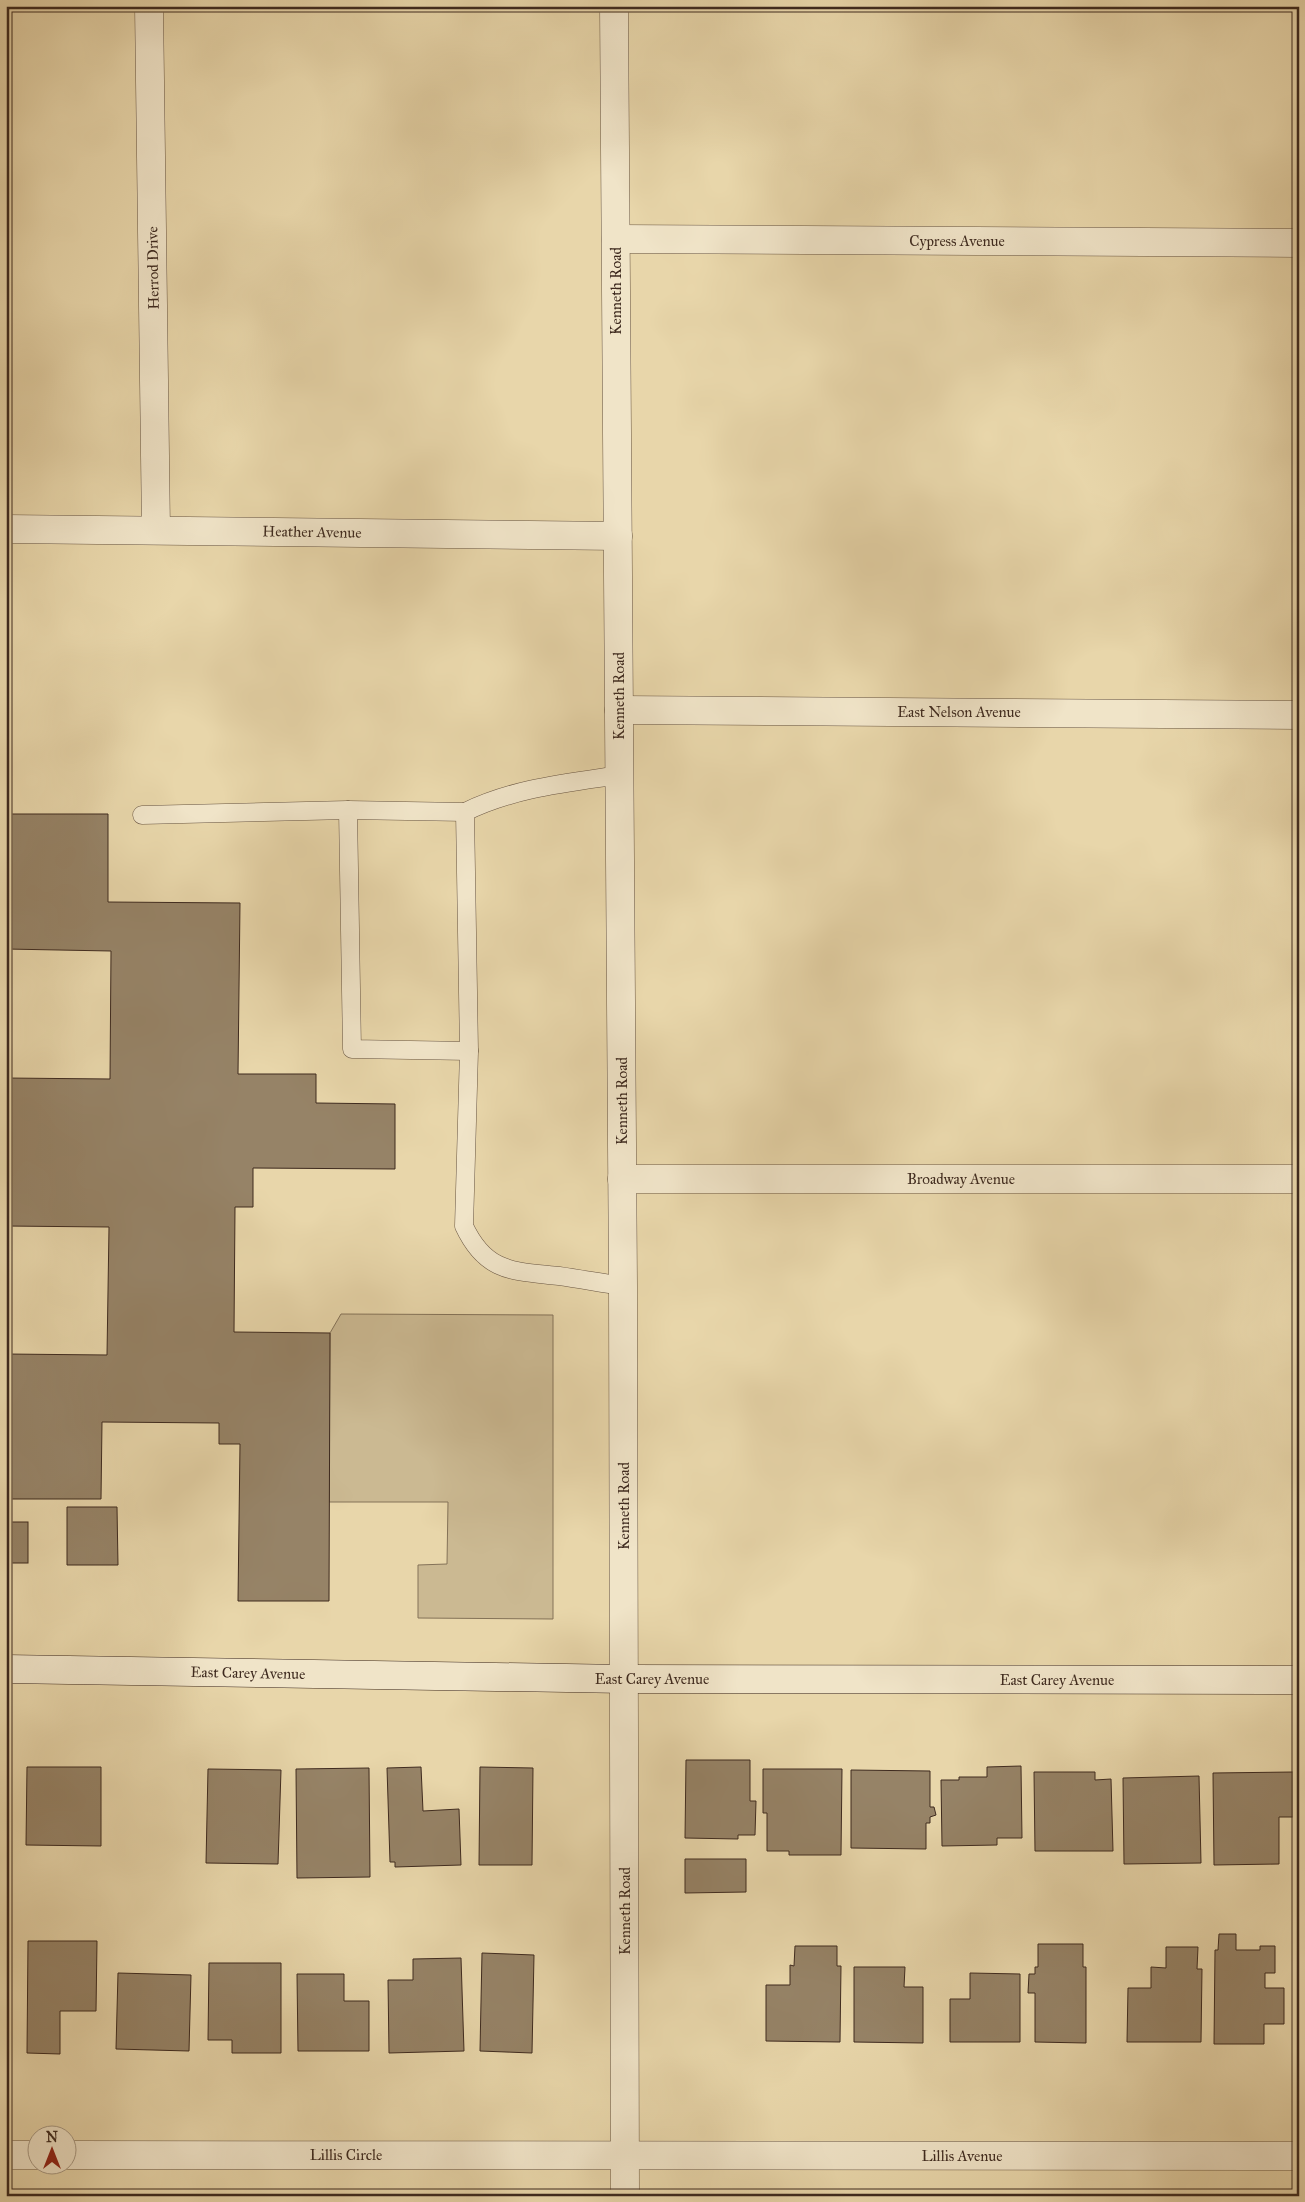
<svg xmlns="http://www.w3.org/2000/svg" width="1305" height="2202" viewBox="0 0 1305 2202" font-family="'IM FELL Great Primer',serif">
	<rect width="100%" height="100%" fill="#e8d6aa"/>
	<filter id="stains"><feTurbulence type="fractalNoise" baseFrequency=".004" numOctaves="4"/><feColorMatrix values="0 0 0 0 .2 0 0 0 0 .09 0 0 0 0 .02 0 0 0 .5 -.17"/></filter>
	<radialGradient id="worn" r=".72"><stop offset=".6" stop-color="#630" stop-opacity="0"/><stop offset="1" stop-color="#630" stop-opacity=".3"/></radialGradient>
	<polygon fill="#cbb992" stroke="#847258" points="341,1314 553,1315 553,1619 418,1618 418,1565 447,1564 448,1502 329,1502 330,1333"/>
	<g fill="#968367" stroke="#3e2a1f">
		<polygon points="6,814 108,814 108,902 240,903 238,1074 316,1074 316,1103 395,1104 395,1169 253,1168 253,1207 235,1207 234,1332 330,1333 329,1601 238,1601 240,1444 219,1444 219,1423 102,1422 101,1499 6,1499 6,1354 107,1355 109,1227 6,1226 6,1078 110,1079 111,951 6,949"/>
		<polygon points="67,1507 117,1507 118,1565 67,1565"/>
		<rect x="6" y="1522" width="22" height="41"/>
		<polygon points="686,1760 750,1760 750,1801 756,1801 755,1835 738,1835 738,1839 685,1838"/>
		<polygon points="6,1763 9,1763 7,1873 6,1873"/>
		<polygon points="1021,1766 1022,1838 997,1838 997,1845 942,1846 941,1780 959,1780 959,1777 987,1777 987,1767"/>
		<polygon points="27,1767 101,1767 101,1846 26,1845"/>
		<polygon points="421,1767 423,1811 459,1809 461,1865 395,1867 395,1862 390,1862 387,1768"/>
		<polygon points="480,1767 533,1768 532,1865 479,1865"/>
		<polygon points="369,1768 370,1877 297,1878 296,1769"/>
		<polygon points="208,1769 281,1770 278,1864 206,1863"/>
		<polygon points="763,1769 842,1769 841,1855 789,1855 789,1851 767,1851 767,1813 763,1813"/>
		<polygon points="851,1770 930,1771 930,1807 934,1807 936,1815 930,1817 930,1823 926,1823 926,1849 851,1848"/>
		<polygon points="1034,1772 1095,1772 1095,1780 1111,1779 1113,1851 1035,1851"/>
		<polygon points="1293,1772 1293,1817 1279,1817 1279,1864 1214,1865 1213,1773"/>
		<polygon points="1199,1776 1201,1863 1124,1864 1123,1778"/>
		<polygon points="685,1859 746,1859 746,1892 685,1893"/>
		<polygon points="1219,1934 1236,1934 1236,1950 1260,1950 1260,1946 1275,1946 1275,1973 1265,1973 1265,1988 1284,1988 1284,2024 1264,2024 1264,2044 1214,2044 1215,1950 1218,1950"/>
		<polygon points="28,1941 97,1941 96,2011 60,2011 60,2054 27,2053"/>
		<polygon points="1038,1944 1083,1944 1083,1967 1086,1967 1086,2043 1035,2042 1035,1993 1028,1993 1029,1974 1035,1974 1035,1967 1038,1967"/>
		<polygon points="795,1946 837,1946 837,1966 841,1966 840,2042 766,2041 766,1985 790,1985 790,1965 794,1966"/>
		<polygon points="1166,1947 1198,1947 1197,1969 1202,1969 1201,2042 1127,2042 1128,1988 1151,1988 1151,1967 1166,1968"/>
		<polygon points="482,1953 534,1955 532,2053 480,2051"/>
		<polygon points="461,1958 464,2051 389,2053 388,1980 413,1980 413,1959"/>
		<polygon points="6,1961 9,1961 8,2055 6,2055"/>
		<polygon points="209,1963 281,1963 281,2053 232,2053 232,2040 208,2040"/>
		<polygon points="854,1967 905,1967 904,1987 923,1987 923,2043 854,2042"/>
		<polygon points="118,1973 191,1975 189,2051 116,2049"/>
		<polygon points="970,1973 1020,1974 1020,2042 950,2042 950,1999 970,1999"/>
		<polygon points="297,1974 344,1974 344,2001 369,2001 369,2051 298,2051"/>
	</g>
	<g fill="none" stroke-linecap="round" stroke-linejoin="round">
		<defs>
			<g id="service">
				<path d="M620,775C566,783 514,788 465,812L469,1051L464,1226C486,1273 513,1271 559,1276C580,1279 602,1283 623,1286"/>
				<polyline points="465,812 348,810 352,1049 469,1051"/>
				<polyline points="142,815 348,810"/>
			</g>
			<g id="minor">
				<polyline points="149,6 156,530"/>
				<polyline points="614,6 623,1286 625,2196"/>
				<polyline points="616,239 1299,243"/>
				<polyline points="6,529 618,536"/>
				<polyline points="619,710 1299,715"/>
				<polyline points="622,1179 1299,1179"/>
				<polyline points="6,2155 38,2155"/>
				<polyline points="68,2155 1299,2156"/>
			</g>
			<polyline id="secondary" points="6,1669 625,1679 1299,1680"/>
		</defs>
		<use href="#service" stroke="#685542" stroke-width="19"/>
		<use href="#minor" stroke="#685542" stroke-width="29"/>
		<use href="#secondary" stroke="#3e2a1f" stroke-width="29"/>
		<use href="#service" stroke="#f0e4c8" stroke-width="18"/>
		<use href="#minor" stroke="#f0e4c8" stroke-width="28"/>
		<use href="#secondary" stroke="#f0e4c8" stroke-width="28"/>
	</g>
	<g text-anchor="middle" stroke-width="4" stroke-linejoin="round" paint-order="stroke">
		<g font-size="15" fill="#3e2a1f" stroke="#f0e4c8">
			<text x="957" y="246">Cypress Avenue</text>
			<text transform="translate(153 268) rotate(-91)" y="5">Herrod Drive</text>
			<text transform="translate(616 291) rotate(-90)" y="5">Kenneth Road</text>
			<text transform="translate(312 532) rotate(1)" y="5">Heather Avenue</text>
			<text transform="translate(619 696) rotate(-90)" y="5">Kenneth Road</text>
			<text x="959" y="717">East Nelson Avenue</text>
			<text transform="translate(622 1101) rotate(-90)" y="5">Kenneth Road</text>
			<text x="961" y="1184">Broadway Avenue</text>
			<text transform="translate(624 1506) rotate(-90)" y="5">Kenneth Road</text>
			<text transform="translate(248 1673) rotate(1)" y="5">East Carey Avenue</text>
			<text x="652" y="1684">East Carey Avenue</text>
			<text x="1057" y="1685">East Carey Avenue</text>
			<text transform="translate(625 1911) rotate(-90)" y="5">Kenneth Road</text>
			<text x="346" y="2160">Lillis Circle</text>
			<text x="962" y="2161">Lillis Avenue</text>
		</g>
	</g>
	<rect width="1305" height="2202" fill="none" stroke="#e8d6aa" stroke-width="25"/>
	<rect x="8" y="8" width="1290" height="2187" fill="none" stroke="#3e2a1f" stroke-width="2.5"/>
	<rect x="12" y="12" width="1280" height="2177" fill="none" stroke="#3e2a1f"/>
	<g transform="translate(52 2150)"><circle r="24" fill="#f0e4c8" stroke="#a99a84"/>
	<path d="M0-4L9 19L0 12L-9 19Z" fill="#8f2418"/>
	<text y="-8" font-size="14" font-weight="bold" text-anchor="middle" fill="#3e2a1f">N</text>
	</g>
	<rect width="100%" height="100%" filter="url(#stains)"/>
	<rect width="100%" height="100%" fill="url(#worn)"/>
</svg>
